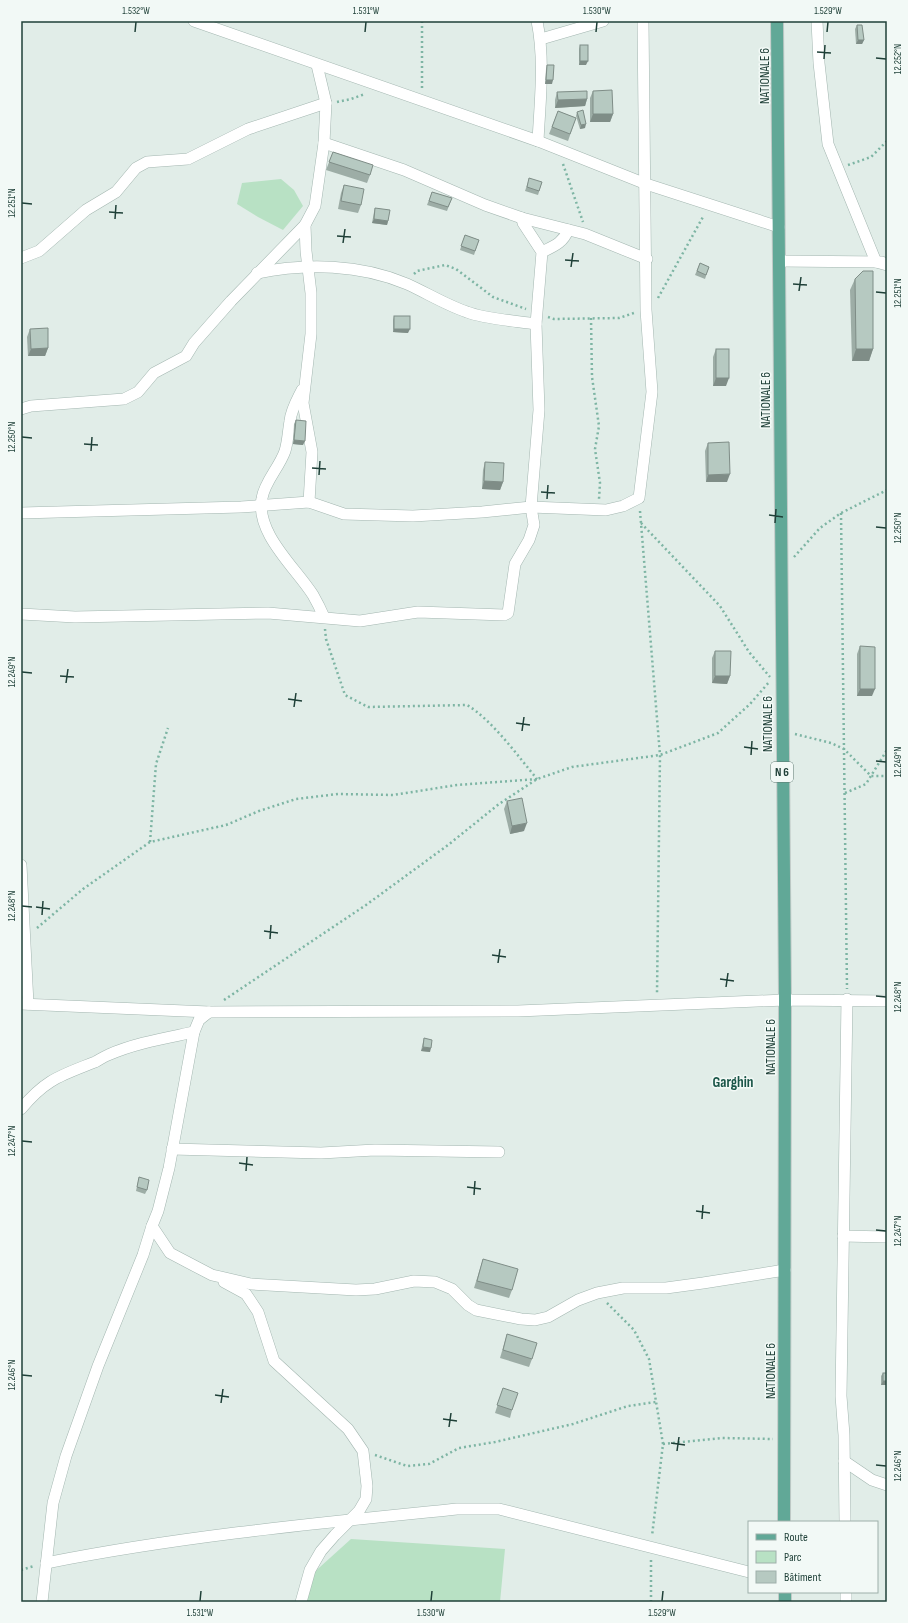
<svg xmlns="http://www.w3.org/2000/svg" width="908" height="1623" viewBox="0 0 908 1623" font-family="'Sofia Sans Condensed',sans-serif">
	<rect width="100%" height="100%" fill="#e1ede8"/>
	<g fill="#b8e1c4">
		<polygon points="281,179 294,190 303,206 283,230 258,217 237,204 242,183"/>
		<polygon points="351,1539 505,1549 500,1602 306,1602 310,1576"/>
	</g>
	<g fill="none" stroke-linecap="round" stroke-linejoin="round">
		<defs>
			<g id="minor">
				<polyline points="194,21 538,141 646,184 779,227"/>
				<path d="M537,21C545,61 540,101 538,141"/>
				<polyline points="817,21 819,63 828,144 876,262 887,265"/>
				<polyline points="541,39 603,21"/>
				<polyline points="324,143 404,170 485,205 522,218 585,234 647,259"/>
				<path d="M542,252C554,246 563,243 568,230"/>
				<polyline points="21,258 39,251 86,210 116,192 136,168 147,162 188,159 248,129 326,103"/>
				<polyline points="779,261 882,262"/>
				<path d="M257,273C306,263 360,264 407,284C427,293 446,305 467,312C485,319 516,321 536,324"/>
				<path d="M302,390C297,400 291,410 290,421C288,432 288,441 285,451C279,468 265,481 262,498C255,533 296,568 313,595C317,602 321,610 324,617"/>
				<polyline points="21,409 31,406 124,399 138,392 154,373 186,356 194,343 231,301 305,225"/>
				<polyline points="309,502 312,452 303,403 311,334 311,293 306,251 305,225 315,206 324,143 326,103 317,65"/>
				<polyline points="21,513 241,507 309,502 344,514 413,516 482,512 531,507 606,510 623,506 639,498 652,392 646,310 643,21"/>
				<polyline points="21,614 75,617 268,613 360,621 418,612 504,615 508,613 515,564 529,540 534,525 531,507 539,410 536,324 542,252 523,223 522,218"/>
				<polyline points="21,865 28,1004"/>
				<polyline points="21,1004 209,1012 518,1011 785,1000 887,1001"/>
				<polyline points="209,1012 199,1020 194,1032 169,1168 158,1211 152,1226 170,1253 212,1275 251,1284 356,1290 375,1289 414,1281 435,1282 452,1289 468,1305 476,1310 521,1319 535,1320 548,1317 578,1300 597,1293 623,1288 666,1288 703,1283 785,1270"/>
				<path d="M21,1109C46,1079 60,1076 95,1062C99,1060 103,1057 108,1055C135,1043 166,1038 194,1032"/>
				<polyline points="172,1149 321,1153 375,1150 499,1152"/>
				<polyline points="843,1236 887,1237"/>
				<polyline points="224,1282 246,1294 258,1312 274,1361 348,1429 363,1451 367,1486 366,1499 359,1511 335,1535 321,1551 310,1570 301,1602"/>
				<polyline points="844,1461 872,1480 887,1485"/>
				<polyline points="845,1522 844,1435 841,1396 847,999"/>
				<path d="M46,1563C181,1536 319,1523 457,1509H499L749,1572"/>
				<polyline points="846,1592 846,1602"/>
				<polyline points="42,1602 53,1503 66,1456 98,1366 143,1255 152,1226"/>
			</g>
			<g id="primary">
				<polyline points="777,21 785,1000 784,1522"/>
				<polyline points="785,1602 785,1592"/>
			</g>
		</defs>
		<use href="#minor" stroke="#a3b6b0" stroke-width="12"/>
		<use href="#primary" stroke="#c0cac7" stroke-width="14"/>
		<g stroke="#7eb5a4" stroke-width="2.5" stroke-dasharray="2 3" stroke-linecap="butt">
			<polyline points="422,88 422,21"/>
			<polyline points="337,102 351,99 365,94"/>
			<polyline points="563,164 583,222"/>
			<polyline points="848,165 871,157 887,141"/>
			<polyline points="414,274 417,271 445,265 456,269 493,297 526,309"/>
			<polyline points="658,298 704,215"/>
			<polyline points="548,317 554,319 619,318 634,313"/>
			<polyline points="591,318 592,377 599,426 595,449 600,483 599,499"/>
			<polyline points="640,511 660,755 657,993"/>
			<polyline points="841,513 847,989"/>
			<polyline points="641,523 720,606 749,652 770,677"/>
			<polyline points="794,557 820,528 841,513 887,490"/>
			<path d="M325,629L326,639L345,695L368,707L467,705C492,720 518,756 537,779"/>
			<polyline points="795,734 831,743 844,749 871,776 887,776"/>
			<polyline points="845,793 866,784 887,750"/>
			<polyline points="150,842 156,764 168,728"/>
			<polyline points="37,928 83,889 150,842 226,825 259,811 296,799 338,794 393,795 457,785 537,779"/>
			<polyline points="224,1000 366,905 448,845 499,804 537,779 572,767 660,755 718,733 750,704 770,681"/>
			<polyline points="607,1303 634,1330 649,1359 663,1444 652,1536"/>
			<polyline points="663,1444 722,1438 773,1439"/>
			<polyline points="375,1455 407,1466 429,1464 459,1448 495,1442 573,1424 628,1406 656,1402"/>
			<polyline points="21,1570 34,1566"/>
			<polyline points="651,1602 651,1559"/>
		</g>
		<use href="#minor" stroke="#fff" stroke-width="11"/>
		<use href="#primary" stroke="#61a897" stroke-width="12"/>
	</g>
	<g fill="#9dada6">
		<polygon points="857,25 864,40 862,44 856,44 855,29"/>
		<polygon points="580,45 586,65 579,65 579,49"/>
		<polygon points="547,65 552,84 545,84 546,69"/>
		<polygon points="593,91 613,114 610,122 590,122 590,98"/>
		<polygon points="557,92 587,99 585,106 555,108 555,100"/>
		<polygon points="558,111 576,118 568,141 549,134"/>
		<polygon points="577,112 585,128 580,129 576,116"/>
		<polygon points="333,152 370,175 367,183 326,170"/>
		<polygon points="528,182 542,182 538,195 525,191"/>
		<polygon points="344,185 361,205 358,213 338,209 341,193"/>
		<polygon points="432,192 452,198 447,211 427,205"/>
		<polygon points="375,208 388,221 387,225 372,223 374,212"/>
		<polygon points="465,235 479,240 474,255 460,250"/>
		<polygon points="700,263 709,267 705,279 695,275"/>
		<polygon points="855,279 873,349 869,361 852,361 850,290"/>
		<polygon points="394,316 408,333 393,332 393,320"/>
		<polygon points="30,329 48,348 45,356 28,356 27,337"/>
		<polygon points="716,349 726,386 713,386 713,357"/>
		<polygon points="296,420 303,445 293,444 294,424"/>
		<polygon points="708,443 727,482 706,482 705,451"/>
		<polygon points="485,462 503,482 500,490 482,489 483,470"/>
		<polygon points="860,646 872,696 857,696 857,654"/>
		<polygon points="715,651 730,676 727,684 712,683 712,658"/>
		<polygon points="507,801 524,831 510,834 504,809"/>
		<polygon points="424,1038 430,1052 421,1051 423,1042"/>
		<polygon points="139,1177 147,1190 145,1194 136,1191"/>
		<polygon points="483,1259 512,1290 509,1298 474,1288"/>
		<polygon points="507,1334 532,1359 529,1367 500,1358"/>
		<polygon points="883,1373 887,1373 887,1385 881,1385 881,1376"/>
		<polygon points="503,1388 512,1410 510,1418 495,1413"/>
	</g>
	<g fill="#7f8d87">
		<polygon points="858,40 864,40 862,44 856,44"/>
		<polygon points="580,61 588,61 586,65 579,65"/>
		<polygon points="546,80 553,80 552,84 545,84"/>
		<polygon points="587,99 585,106 555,108 558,100"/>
		<polygon points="593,114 613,114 610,122 590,122"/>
		<polygon points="586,124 585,128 580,129 581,125"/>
		<polygon points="374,219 388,221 387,225 372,223"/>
		<polygon points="394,329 410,329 408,333 393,332"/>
		<polygon points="48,348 45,356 28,356 31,349"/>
		<polygon points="856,349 873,349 869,361 852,361"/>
		<polygon points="716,378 729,378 726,386 713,386"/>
		<polygon points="294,440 305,441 303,445 293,444"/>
		<polygon points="730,474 727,482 706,482 708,475"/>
		<polygon points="484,481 503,482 500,490 482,489"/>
		<polygon points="715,676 730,676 727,684 712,683"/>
		<polygon points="860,689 875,689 872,696 857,696"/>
		<polygon points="527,823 524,831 510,834 512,826"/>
		<polygon points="423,1047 431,1048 430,1052 421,1051"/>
		<polygon points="883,1381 887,1381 887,1385 881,1385"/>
	</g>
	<g fill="#b6c9c1" stroke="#7f8d87">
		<polygon points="857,25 862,25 864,40 858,40"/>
		<rect x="580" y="45" width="8" height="16"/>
		<polygon points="547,65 554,65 553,80 546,80"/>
		<polygon points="612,90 613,114 593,114 593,91"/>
		<polygon points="587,91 587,99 558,100 557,92"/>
		<polygon points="583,110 586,124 581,125 577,112"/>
		<polygon points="558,111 576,118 570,134 552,127"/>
		<polygon points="333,152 373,165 370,175 329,162"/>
		<polygon points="529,178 542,182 539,191 527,187"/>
		<polygon points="344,185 364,189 361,205 341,201"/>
		<polygon points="432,192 452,198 448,207 429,201"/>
		<polygon points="375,208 390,210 388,221 374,219"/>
		<polygon points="465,235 479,240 475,251 461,246"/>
		<polygon points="700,263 709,267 706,275 697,271"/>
		<polygon points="863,271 873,271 873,349 856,349 855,279"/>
		<rect x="394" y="316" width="16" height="13"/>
		<polygon points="48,328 48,348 31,349 30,329"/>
		<rect x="716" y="349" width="13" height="29"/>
		<polygon points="296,420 306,421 305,441 294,440"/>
		<polygon points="729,442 730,474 708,475 708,443"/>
		<polygon points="485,462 504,463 503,482 484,481"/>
		<polygon points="860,646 875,647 875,689 860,689"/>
		<polygon points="715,651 731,651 730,676 715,676"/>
		<polygon points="522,798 527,823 512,826 507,801"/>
		<polygon points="424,1038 432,1040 431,1048 423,1047"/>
		<polygon points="139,1177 149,1180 147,1190 137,1187"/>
		<polygon points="483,1259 518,1269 512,1290 477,1281"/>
		<polygon points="507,1334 537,1343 532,1359 503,1350"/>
		<rect x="883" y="1373" width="4" height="8"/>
		<polygon points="503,1388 518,1393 512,1410 497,1405"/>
	</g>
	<path fill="none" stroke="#1f4038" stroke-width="1.5" d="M135,32L136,22M365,32L366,22M596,32L597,22M827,32L828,22M817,52L831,53M876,58L886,59M824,59L825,45M22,203L32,204M109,212L123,213M115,219L116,205M337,236L351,237M343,243L345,229M565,260L579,261M571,267L573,253M793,284L807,285M799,291L801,277M876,292L886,293M22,437L32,438M84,444L98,445M91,451L92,437M312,468L326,469M319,475L320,461M541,492L555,493M547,499L548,485M769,515L783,517M775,523L776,509M876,527L886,528M22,672L32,673M60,676L74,677M66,683L68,669M288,699L302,701M294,707L296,693M516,723L530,725M522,731L524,717M744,747L758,749M751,755L752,741M876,761L886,762M22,906L32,907M36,907L50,909M42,915L43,901M264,931L278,933M270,939L271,925M492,955L506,957M498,963L500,949M720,979L734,981M726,987L728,973M876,996L886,997M22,1141L32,1142M239,1163L253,1165M246,1171L247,1157M467,1187L481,1189M474,1195L475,1181M696,1211L710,1213M702,1219L703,1205M876,1230L886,1231M22,1375L32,1376M215,1395L229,1397M221,1403L223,1389M443,1419L457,1421M449,1427L451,1413M671,1443L685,1445M677,1451L679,1437M876,1465L886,1466M200,1601L201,1591M431,1601L432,1591M662,1601L663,1591"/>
	<g text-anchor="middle" stroke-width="3" stroke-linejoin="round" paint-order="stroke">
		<rect fill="#f2f9f6" stroke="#5e7871" stroke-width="1" x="771" y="762" width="22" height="20" rx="3"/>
		<g font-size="12" font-weight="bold" fill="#1f4038">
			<text x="782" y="776">N 6</text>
		</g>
		<g font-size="13" fill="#1f4038" stroke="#f2f9f6">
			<text transform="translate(764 76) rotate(-90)" y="5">NATIONALE 6</text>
			<text transform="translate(765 400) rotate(-90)" y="5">NATIONALE 6</text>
			<text transform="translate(767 724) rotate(-90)" y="5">NATIONALE 6</text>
			<text transform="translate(770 1047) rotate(-90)" y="5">NATIONALE 6</text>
			<text transform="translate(770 1371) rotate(-90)" y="5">NATIONALE 6</text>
		</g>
		<g font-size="15" font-weight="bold" fill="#195547" stroke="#f2f9f6">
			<text x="733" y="1087">Garghin</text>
		</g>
	</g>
	<rect width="908" height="1623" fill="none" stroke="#f2f9f6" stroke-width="44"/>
	<rect x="748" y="1521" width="130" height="72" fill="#f2f9f6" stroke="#9eafaa"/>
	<rect x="756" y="1534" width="20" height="6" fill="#61a897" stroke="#9eafaa"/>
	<text x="784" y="1541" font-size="12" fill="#1f4038">Route</text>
	<rect x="756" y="1551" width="20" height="12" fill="#b8e1c4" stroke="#9eafaa"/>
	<text x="784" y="1561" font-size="12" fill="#1f4038">Parc</text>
	<rect x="756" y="1571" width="20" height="12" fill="#b6c9c1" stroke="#9eafaa"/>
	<text x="784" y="1581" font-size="12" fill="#1f4038">Bâtiment</text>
	<rect x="22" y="22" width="864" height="1579" fill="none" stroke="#1f4038" stroke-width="1.5"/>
	<g font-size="10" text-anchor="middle" fill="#1f4038">
		<text x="136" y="14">1.532°W</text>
		<text x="366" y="14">1.531°W</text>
		<text x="597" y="14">1.530°W</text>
		<text x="828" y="14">1.529°W</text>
		<text transform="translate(897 59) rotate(-90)" y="4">12.252°N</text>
		<text transform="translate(11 203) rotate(-90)" y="4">12.251°N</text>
		<text transform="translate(897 293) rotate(-90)" y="4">12.251°N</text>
		<text transform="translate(11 437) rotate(-90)" y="4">12.250°N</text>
		<text transform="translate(897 528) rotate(-90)" y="4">12.250°N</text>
		<text transform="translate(11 672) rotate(-90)" y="4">12.249°N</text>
		<text transform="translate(897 762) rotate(-90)" y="4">12.249°N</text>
		<text transform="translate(11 906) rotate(-90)" y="4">12.248°N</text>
		<text transform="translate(897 997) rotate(-90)" y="4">12.248°N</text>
		<text transform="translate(11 1141) rotate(-90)" y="4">12.247°N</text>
		<text transform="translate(897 1231) rotate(-90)" y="4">12.247°N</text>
		<text transform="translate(11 1375) rotate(-90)" y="4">12.246°N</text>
		<text transform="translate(897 1466) rotate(-90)" y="4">12.246°N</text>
		<text x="200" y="1616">1.531°W</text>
		<text x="431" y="1616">1.530°W</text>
		<text x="662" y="1616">1.529°W</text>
	</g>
</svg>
